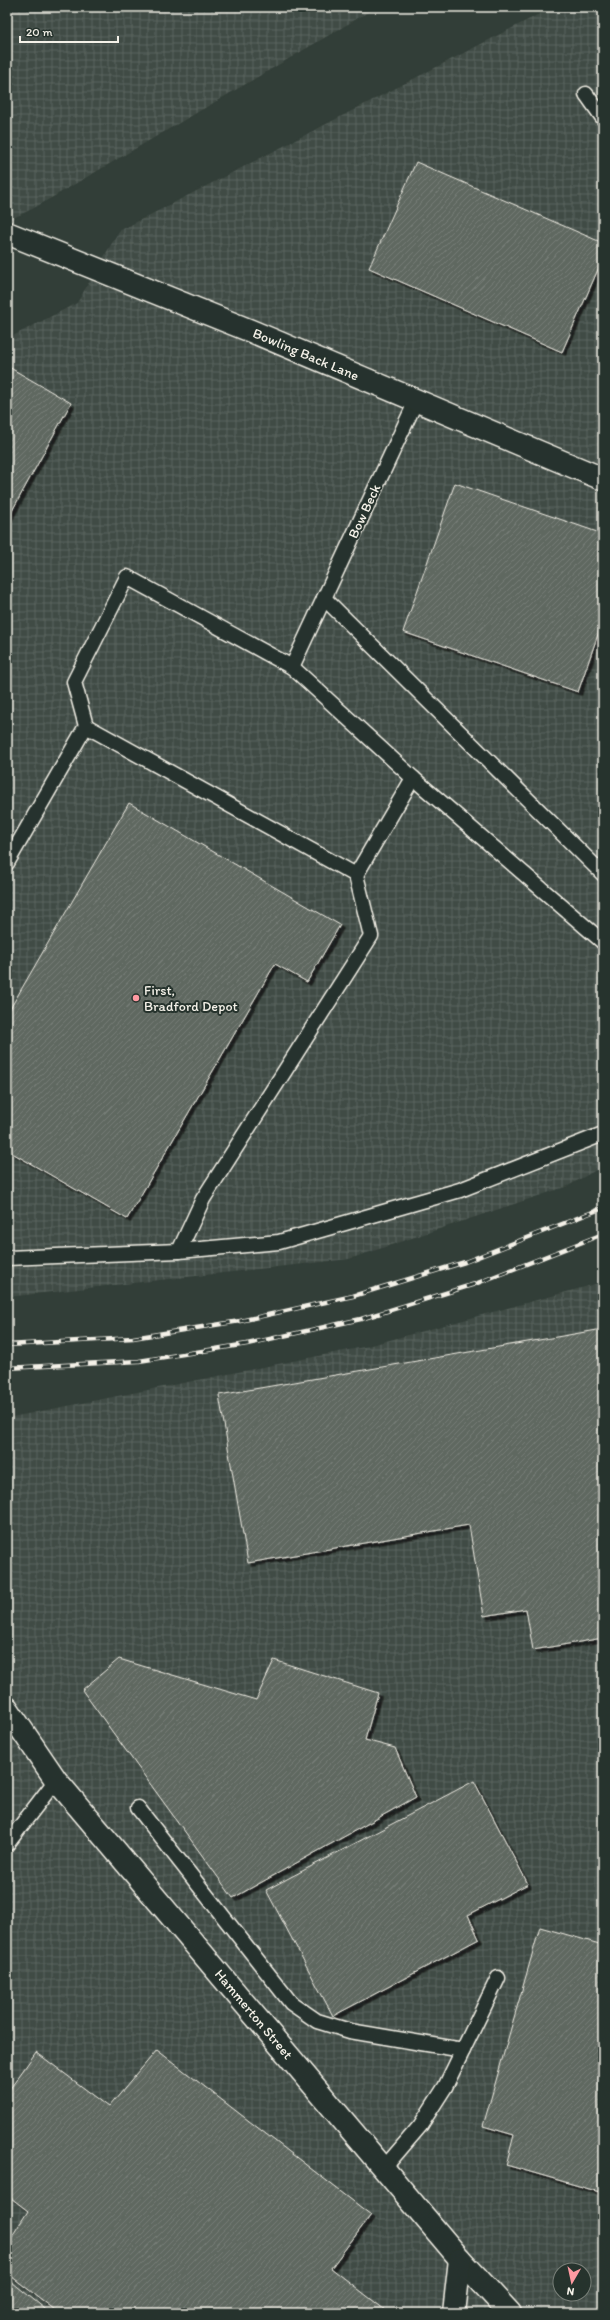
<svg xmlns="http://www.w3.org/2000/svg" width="610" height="2320" viewBox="0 0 610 2320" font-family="Itim,sans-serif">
	<defs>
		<pattern id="industrial-grid" width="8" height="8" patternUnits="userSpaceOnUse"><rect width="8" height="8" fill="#404b44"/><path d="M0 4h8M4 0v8" fill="none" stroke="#5c655f"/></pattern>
		<pattern id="building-hatch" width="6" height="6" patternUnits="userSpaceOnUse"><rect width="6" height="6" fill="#5f6861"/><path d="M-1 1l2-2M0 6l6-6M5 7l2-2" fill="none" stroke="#777e78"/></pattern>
		<filter id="shadow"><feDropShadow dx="3.5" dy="3.5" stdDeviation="0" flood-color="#0009"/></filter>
	</defs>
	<rect width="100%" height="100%" fill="#323e38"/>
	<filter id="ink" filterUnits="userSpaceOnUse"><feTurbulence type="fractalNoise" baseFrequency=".025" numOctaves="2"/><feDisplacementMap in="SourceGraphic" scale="8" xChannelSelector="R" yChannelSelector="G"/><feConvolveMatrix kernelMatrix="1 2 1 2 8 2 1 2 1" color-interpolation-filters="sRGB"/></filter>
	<g filter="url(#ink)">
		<g fill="url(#industrial-grid)" fill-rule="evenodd">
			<polygon points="7,7 377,7 34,208 7,221"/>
			<polygon points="553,7 603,7 603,1166 568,1186 349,1259 7,1297 7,339 77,303 119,231"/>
			<path d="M603,1282V2313H7V1418L364,1347ZM560,2270H584V2294H560Z"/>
		</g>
		<g fill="url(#building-hatch)" stroke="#f4f1e8" filter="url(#shadow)">
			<polygon points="416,162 603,243 603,258 562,352 369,268"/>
			<polygon points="7,366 71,403 7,520"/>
			<polygon points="455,483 603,534 603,620 578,692 403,632"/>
			<polygon points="129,803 340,925 307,982 275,964 127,1219 7,1150 7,1014"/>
			<polygon points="603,1329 603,1638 533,1650 526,1609 484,1616 469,1525 248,1563 219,1395"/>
			<polygon points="119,1659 256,1700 274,1660 378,1693 365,1740 395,1748 416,1797 233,1898 82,1690"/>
			<polygon points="474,1781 528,1884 468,1915 479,1939 333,2016 266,1890"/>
			<polygon points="540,1927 603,1945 603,2193 506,2165 514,2135 483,2126"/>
			<polygon points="157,2050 371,2215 331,2268 389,2313 59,2313 7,2273 7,2244 28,2211 7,2195 7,2093 36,2052 109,2107"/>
			<polygon points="7,2278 50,2313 7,2313"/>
		</g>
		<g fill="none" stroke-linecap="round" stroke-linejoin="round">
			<defs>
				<g id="service">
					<polyline points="586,94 603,118"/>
					<polyline points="324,598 603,874"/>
					<polyline points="292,667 416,401"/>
					<polyline points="86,726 356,875"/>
					<polyline points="7,863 86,726 74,682 127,577 292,667 413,778 603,942"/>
					<polyline points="179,1251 279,1242 460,1190 603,1134"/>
					<polyline points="7,1258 179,1251 203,1199 371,936 356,875 413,778"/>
					<polyline points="138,1808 291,2003 317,2021 350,2031 463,2050"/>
					<polyline points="7,1844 56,1780"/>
					<polyline points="384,2168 420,2126 445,2087 498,1978"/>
				</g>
				<g id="minor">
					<polyline points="7,233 251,331 603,479"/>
					<polyline points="7,1708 56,1780 460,2259 510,2313"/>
					<polyline points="454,2313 460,2259"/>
				</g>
			</defs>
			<use href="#service" stroke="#f4f1e8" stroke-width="17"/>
			<use href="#minor" stroke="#f4f1e8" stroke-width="25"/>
			<use href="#service" stroke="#26332d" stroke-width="14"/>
			<use href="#minor" stroke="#26332d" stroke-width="22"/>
			<defs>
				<g id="rail">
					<polyline points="7,1345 133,1338 240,1321 353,1296 465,1262 603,1208"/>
					<polyline points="7,1368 139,1361 247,1344 361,1319 475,1284 603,1234"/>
				</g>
			</defs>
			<use href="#rail" stroke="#f4f1e8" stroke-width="4.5"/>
			<use href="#rail" stroke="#26332d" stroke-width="3" stroke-dasharray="9" stroke-linecap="butt"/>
		</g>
	</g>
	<circle fill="#ff9aa2" stroke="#26332d" stroke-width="1.5" cx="136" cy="998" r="4"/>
	<g text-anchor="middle" stroke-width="4" stroke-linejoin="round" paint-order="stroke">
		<g font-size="14" fill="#f4f1e8" stroke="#26332d">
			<text transform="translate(306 354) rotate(23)" y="5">Bowling Back Lane</text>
			<text transform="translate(364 511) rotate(-65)" y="5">Bow Beck</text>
			<text transform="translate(254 2014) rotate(50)" y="5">Hammerton Street</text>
		</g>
		<g font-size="14" fill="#f4f1e8" stroke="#26332d" text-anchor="start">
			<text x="144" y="995">First,<tspan x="144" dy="16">Bradford Depot</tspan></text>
		</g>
	</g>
	<rect width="610" height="2320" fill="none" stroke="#26332d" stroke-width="24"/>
	<rect x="12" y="12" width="586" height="2296" fill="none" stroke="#f4f1e8" stroke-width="1.5" filter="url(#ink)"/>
	<g transform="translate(572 2282) rotate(189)"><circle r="19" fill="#26332d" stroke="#787f78"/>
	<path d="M0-3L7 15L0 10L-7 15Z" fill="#ff9aa2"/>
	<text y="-6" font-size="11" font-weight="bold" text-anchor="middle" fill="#f4f1e8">N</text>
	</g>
	<path d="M20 36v6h98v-6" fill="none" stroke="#f4f1e8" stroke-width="2"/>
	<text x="26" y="36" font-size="12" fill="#f4f1e8" stroke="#26332d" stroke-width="3" paint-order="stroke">20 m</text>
</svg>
